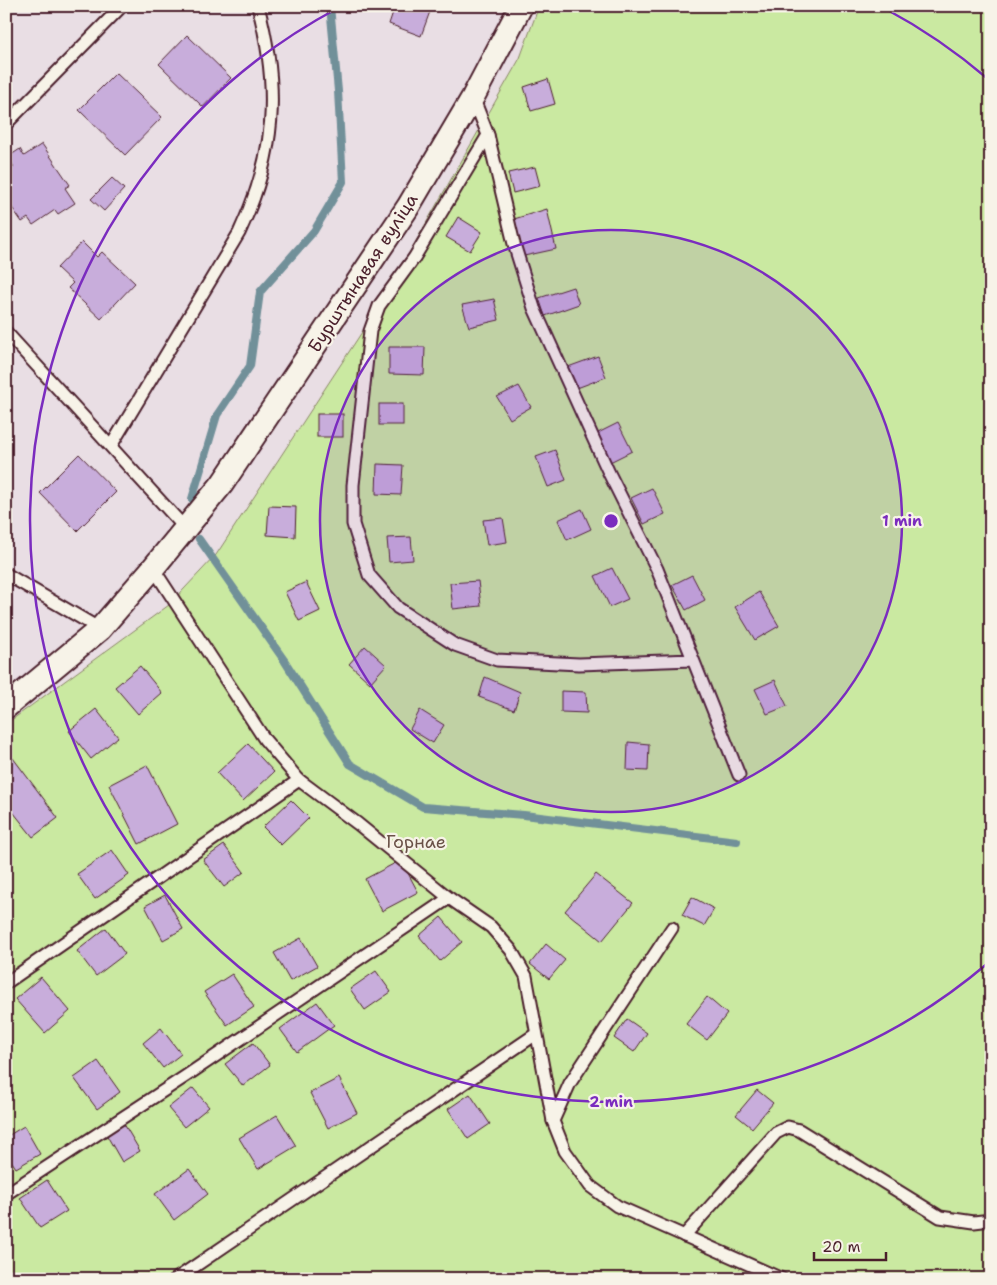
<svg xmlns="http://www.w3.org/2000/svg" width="997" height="1285" viewBox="0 0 997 1285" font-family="'Shantell Sans',sans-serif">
	<rect width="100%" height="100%" fill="#e9dee4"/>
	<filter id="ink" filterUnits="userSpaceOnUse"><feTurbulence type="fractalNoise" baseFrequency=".02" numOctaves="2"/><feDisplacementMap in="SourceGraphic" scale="10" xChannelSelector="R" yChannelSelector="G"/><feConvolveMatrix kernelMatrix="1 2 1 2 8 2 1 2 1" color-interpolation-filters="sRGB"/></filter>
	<g filter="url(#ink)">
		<polygon fill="#cae9a1" stroke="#8a8466" points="539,6 991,6 991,1279 6,1279 6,724 169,605 216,555 379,306 520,58"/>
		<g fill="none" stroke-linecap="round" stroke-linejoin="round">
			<g stroke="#719099" stroke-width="8">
				<polyline points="192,499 217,415 250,366 260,292 314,231 343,182 338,91 330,6"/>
				<polyline points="199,539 284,660 350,764 423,807 524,815 737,841"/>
			</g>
		</g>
		<g fill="#c8addb" stroke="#4a1f2b">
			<polygon points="395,6 432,6 421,36 389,24"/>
			<polygon points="187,35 231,78 203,107 159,64"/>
			<polygon points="116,73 162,117 125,155 79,110"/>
			<polygon points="548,79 555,104 531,111 524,87"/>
			<polygon points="42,144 70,185 65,188 75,203 58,214 55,210 33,225 28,218 22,222 6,199 6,172 14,167 8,157 20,149 24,156"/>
			<polygon points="535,167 540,186 513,193 508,173"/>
			<polygon points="112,178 124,189 104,211 91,199"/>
			<polygon points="547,209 556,249 524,256 514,219"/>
			<polygon points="458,217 482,232 470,251 446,237"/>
			<polygon points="82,242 97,257 102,252 135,283 101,319 68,288 73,283 57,268"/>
			<polygon points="573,287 579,304 545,316 539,298"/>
			<polygon points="494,299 499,320 469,327 462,305"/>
			<polygon points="389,347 425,347 424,375 389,374"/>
			<polygon points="598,356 606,377 577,388 568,367"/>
			<polygon points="519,386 531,407 510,419 497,397"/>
			<rect x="379" y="404" width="24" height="21"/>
			<rect x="317" y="414" width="26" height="23"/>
			<polygon points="618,423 632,451 610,462 596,434"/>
			<polygon points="555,450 566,480 548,487 536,457"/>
			<polygon points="79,454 116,492 77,531 40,493"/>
			<polygon points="377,464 403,465 401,495 376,494"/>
			<polygon points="652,488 665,514 644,524 631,498"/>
			<polygon points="269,506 296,507 295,537 267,535"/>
			<polygon points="582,509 591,529 567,540 558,520"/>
			<polygon points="503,518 507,542 487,545 483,520"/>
			<polygon points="411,537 413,560 389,562 387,538"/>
			<polygon points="612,568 628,599 610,607 595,576"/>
			<polygon points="692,575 705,600 686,610 672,585"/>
			<polygon points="478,581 481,606 453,609 450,583"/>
			<polygon points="306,582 320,611 299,621 285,592"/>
			<polygon points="759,592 779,626 755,640 735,607"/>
			<polygon points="365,646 386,665 370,683 349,664"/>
			<polygon points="140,666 162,693 138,714 115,687"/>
			<polygon points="485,677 520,692 514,710 479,697"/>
			<polygon points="775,680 787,706 767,714 755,689"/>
			<polygon points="561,691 586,692 587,713 561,712"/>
			<polygon points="96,709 118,737 91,759 69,731"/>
			<polygon points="420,710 444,725 433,743 410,729"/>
			<polygon points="628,742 649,744 648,771 627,770"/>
			<polygon points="248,744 274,772 243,801 217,773"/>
			<polygon points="13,758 58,818 33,837 6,803 6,763"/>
			<polygon points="147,765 177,824 139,844 109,785"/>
			<polygon points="291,800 309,818 281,845 263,827"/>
			<polygon points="224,845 244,872 224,887 203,860"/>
			<polygon points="112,850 129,875 95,899 77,874"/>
			<polygon points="401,860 418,892 382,911 365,879"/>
			<polygon points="596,874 633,903 602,941 565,911"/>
			<polygon points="165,895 183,929 163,940 145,906"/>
			<polygon points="692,897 714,909 704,926 682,915"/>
			<polygon points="441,917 462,942 440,961 419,936"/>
			<polygon points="106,928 125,954 96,976 77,951"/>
			<polygon points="301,938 317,966 290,981 274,953"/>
			<polygon points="546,944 565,960 549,979 530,964"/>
			<polygon points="376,971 391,992 365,1010 350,989"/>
			<polygon points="232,974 254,1007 227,1025 204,992"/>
			<polygon points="41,977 70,1011 45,1033 15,999"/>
			<polygon points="707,997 727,1014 707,1040 686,1024"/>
			<polygon points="317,1002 334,1025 297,1052 280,1029"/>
			<polygon points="627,1019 647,1033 634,1052 614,1038"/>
			<polygon points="161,1028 181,1054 163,1068 143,1043"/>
			<polygon points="253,1043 270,1065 243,1086 225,1064"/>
			<polygon points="98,1061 120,1092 97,1109 74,1078"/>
			<polygon points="339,1078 357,1113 328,1128 310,1093"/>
			<polygon points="193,1088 209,1107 184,1127 168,1108"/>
			<polygon points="757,1090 773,1103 752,1128 736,1115"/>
			<polygon points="470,1094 490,1124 468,1139 448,1109"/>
			<polygon points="277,1115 296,1146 258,1169 239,1138"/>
			<polygon points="124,1124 140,1151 122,1162 106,1134"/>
			<polygon points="24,1126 40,1154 16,1168 6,1153 6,1137"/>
			<polygon points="189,1169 208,1194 174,1220 155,1194"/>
			<polygon points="47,1180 67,1211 40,1228 20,1198"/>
		</g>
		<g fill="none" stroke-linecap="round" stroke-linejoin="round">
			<defs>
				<g id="lane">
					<polyline points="473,97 488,135"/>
					<polyline points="6,124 122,6"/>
					<polyline points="6,332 185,528"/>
					<path d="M111,446L239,233C276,155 280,89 258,6"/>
					<polyline points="153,568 265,740 299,780 358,824 449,898 491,927 511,950 526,976 553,1121 565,1151 590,1186 617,1206 782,1279"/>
					<polyline points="6,574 100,629"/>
					<polyline points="693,660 579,664 497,660 455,645 398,608 369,575 353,524 353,485 370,331 379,306 414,258 488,135 514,244 534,308 609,473 657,569 739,775"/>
					<polyline points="6,983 299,780"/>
					<polyline points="553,1121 570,1083 672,928"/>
					<polyline points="9,1192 186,1076 449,898"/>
					<polyline points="684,1236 776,1133 788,1127 799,1130 940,1217 974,1222 991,1220"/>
					<polyline points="176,1279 536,1034"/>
				</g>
				<polyline id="street" points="6,707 100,629 153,568 222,484 408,207 473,97 521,6"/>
			</defs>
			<use href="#lane" stroke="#4a1f2b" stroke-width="15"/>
			<use href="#street" stroke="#4a1f2b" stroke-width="26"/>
			<use href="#lane" stroke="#f7f3e8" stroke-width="11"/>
			<use href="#street" stroke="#f7f3e8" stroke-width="22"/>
		</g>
	</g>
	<circle cx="611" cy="521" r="291" fill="#7b2cbf" fill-opacity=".12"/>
	<g fill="none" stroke="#7b2cbf" stroke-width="2.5">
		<circle cx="611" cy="521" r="291"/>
		<path d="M988 963A581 581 0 1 1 338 8M884 8A581 581 0 0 1 988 79"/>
	</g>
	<g text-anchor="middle" stroke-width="4.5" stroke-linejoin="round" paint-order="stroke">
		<g font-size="18" fill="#4a1f2b" stroke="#f7f3e8">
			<text transform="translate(363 273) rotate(-57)" y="6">Бурштынавая вуліца</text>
		</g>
		<g font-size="18" fill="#6a5248" stroke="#f7f3e8">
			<text x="416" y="848">Горнае</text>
		</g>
	</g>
	<circle cx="611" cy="521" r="8" fill="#7b2cbf" stroke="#f7f3e8" stroke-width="2.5"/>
	<g font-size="15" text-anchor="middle" font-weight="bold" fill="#7b2cbf" stroke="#f7f3e8" stroke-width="4.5" stroke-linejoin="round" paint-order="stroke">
		<text x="902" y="526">1 min</text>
		<text x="611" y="1107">2 min</text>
	</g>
	<rect width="997" height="1285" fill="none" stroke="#f7f3e8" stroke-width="25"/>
	<rect x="12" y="12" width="972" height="1260" fill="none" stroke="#4a1f2b" stroke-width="2" filter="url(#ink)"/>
	<path d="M814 1252v8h72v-8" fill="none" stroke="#4a1f2b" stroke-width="2.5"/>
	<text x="822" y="1252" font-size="15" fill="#4a1f2b" stroke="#f7f3e8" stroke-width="4" paint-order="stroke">20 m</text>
</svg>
